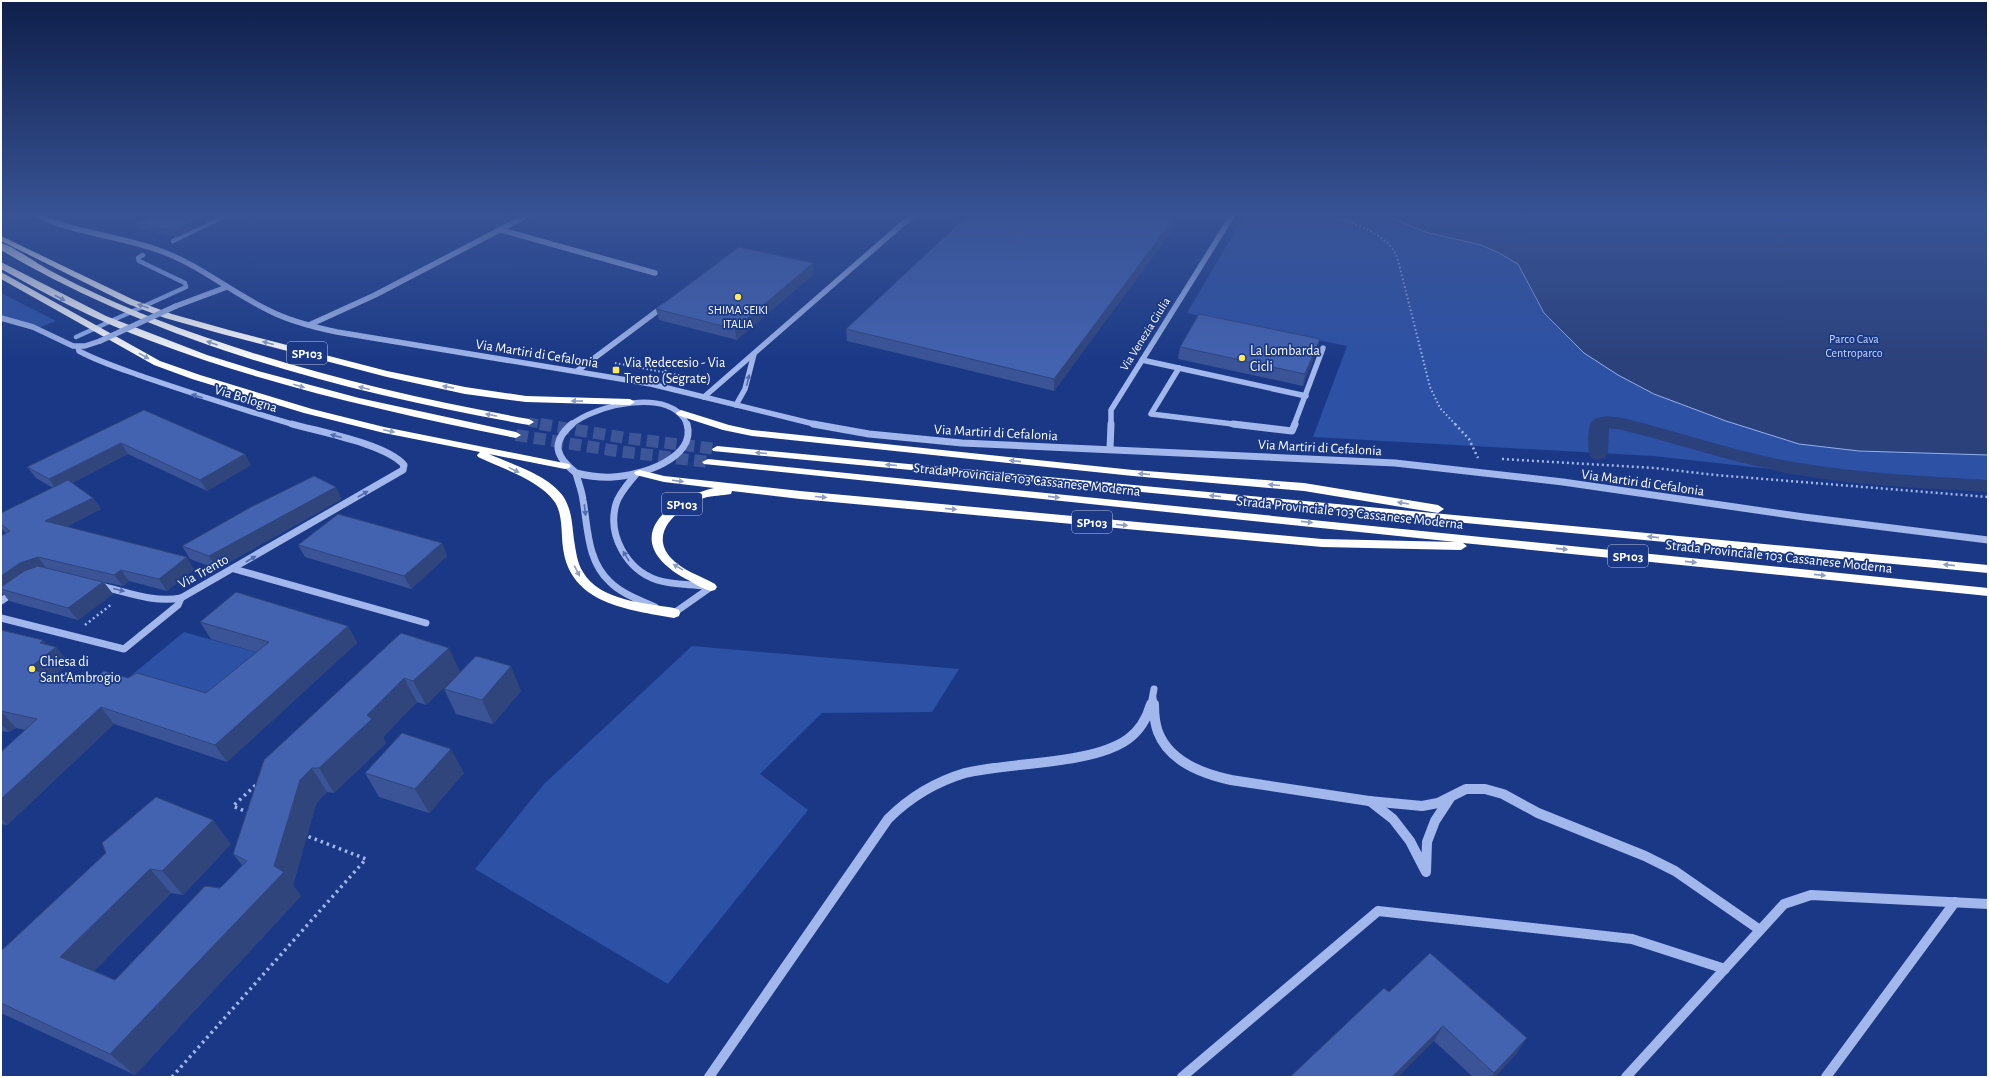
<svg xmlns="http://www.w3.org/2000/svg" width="1989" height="1078" viewBox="0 0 1989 1078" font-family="'Alegreya Sans',sans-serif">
	<rect width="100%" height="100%" fill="#1a3886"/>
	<g fill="#2d51a4">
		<polygon points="1233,213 1988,213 1988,489 1870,480 1653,456 1313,437 1347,346 1187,313 1244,216"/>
		<polygon points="1,293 56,321 36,329 1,318"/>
		<polygon points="184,632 302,665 227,702 117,687"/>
		<polygon points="692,646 959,669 932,712 822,713 760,774 808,810 668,984 475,869 544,784"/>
	</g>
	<polygon fill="#2a417b" stroke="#95b0ee" points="1380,213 1988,213 1988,455 1859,451 1799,444 1726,421 1654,394 1618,375 1584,353 1544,313 1518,264 1499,253 1481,245 1425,232"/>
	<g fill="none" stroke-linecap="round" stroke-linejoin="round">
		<g stroke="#95b0ee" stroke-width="4.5">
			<polyline points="173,241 231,213"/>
			<polyline points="76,337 186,287 185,283 139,261 138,258 143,255"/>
		</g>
		<path fill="#2a417b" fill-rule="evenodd" d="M1607,416L1623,418C1680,432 1736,452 1794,462C1858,473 1923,476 1988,480V492C1923,488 1857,486 1792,474C1735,463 1679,444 1622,430L1609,428L1608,454L1605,458L1598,460L1591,458C1587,453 1587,426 1592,421C1595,418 1602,417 1607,416Z"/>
		<polyline stroke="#3c5698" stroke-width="9" stroke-dasharray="9 4.5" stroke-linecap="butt" points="529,422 546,425"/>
		<g stroke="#3c5698" stroke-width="12" stroke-dasharray="12 6" stroke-linecap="butt">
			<polyline points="540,424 626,438 717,449"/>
			<polyline points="516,435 617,451 708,462"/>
		</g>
		<g stroke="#a2b8ec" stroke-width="2" stroke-dasharray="1.5 2.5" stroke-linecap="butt">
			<path d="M1326,213C1350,224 1390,232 1398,260L1430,387L1440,408L1456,425"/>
			<polyline points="615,363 704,380"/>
			<polyline points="665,371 671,365"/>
		</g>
		<g stroke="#a2b8ec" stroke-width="2.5" stroke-dasharray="2 3" stroke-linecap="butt">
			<polyline points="1455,424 1469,439 1478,458"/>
			<polyline points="1502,459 1655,468 1715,475 1988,497"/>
			<polyline points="85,625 112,604"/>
		</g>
		<g stroke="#a2b8ec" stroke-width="3.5" stroke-dasharray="2.5 4" stroke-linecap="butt">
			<polyline points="249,813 233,806 259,782"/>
			<polyline points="172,1077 366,859 307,836"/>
		</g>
		<g stroke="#a2b8ec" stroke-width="5.5">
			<path d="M33,213C73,234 119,235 161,251C199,265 231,292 268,310C289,321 313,327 337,332L651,384L818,425"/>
			<polyline points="501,230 655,273"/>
			<polyline points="176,306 227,287"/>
			<polyline points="1,318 33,327 73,346 85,346 100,341"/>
			<polyline points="309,325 375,295 532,213"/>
			<path d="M78,347L79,351C99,362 122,369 144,377C194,394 244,410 295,425"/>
			<polyline points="1142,360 1306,396"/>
			<polyline points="1179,368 1151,414 1241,425"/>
			<polyline points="577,371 664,306"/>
			<polyline points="704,397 915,213"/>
			<polyline points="736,405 745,389 754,354"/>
			<path d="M571,425C594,405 674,386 687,425"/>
			<polyline points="1111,425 1111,410 1232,216"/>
			<polyline points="1294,425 1323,348"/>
		</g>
		<g stroke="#a2b8ec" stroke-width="7">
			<path d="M572,424C550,443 556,457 576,473"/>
			<polyline points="813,424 869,434 962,443 1395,463 1563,482 1804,517 1988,540"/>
			<polyline points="1233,424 1292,431 1295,424"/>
			<polyline points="1110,449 1111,424"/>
			<path d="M576,473C588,476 600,478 613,477C639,476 697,459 687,424"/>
			<path d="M576,473C578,482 582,491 583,500C588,528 587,561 610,582C622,594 640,600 655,607"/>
			<path d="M636,474C629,483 619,493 616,504C607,535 627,570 657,580C672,585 689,584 705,586"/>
			<polyline points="234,569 426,623"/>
			<path d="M100,586C127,592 153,603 181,598L403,470L404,465C386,444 320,432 292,424"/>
			<polyline points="1,601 14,592"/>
			<polyline points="670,612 674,613 711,587"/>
			<polyline points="1,618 124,649 178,605 181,598"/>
			<polyline points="1153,698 1154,705"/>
			<polyline points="1151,705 1154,689"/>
		</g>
		<g stroke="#a2b8ec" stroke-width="10">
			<path d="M1154,704C1154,713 1155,724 1158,732C1169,761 1203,774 1231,780L1369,801L1422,806L1438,803L1466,789H1485L1503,794L1538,813L1645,856L1675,871L1760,930"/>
			<polyline points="1370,801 1393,819 1410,841 1426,872 1427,842 1435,821 1450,798"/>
			<path d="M709,1077L888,819C910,797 935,782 965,773C1010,762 1092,765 1128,739C1139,731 1147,718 1151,704"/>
			<polyline points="1182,1077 1378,911 1632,939 1725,969"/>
			<polyline points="1626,1077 1784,904 1811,895 1988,904"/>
			<polyline points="1826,1077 1955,902"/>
		</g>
		<g fill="#fff" fill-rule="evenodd">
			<polygon points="1,236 134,300 172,314 229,330 387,371 465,387 526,396 630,399 635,402 630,405 526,402 465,394 387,377 222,334 165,318 128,304 1,241"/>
			<path d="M1,243C13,246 39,265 51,271C84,289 118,304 153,318C274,365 401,396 529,419L534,422L529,425C348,393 166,346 6,253L1,250Z"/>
			<path d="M1,262L106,316L207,355L258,371L359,398L516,432L521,435L516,438C392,413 269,386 151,341C99,322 49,296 1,269Z"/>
			<path d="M1,272L160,361L200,375L312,409L384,427L569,464L571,466L569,468L565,469L489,454C513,465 547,474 563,496C572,510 572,524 574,540C576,551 577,563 583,572C600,601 645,603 674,608L679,610L680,613L679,616L674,618C629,610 570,604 563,548C561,533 563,513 554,501C539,480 501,468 478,457L477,455L480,452L384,433L304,413L192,379L154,365L1,279Z"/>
			<polygon points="681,410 729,425 752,430 1133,470 1304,483 1438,505 1444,509 1438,513 1304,491 1133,476 752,436 723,430 677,415 676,413"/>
			<polygon points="717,446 1988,565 1988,573 713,451 712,449"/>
			<path d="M708,459L1988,588V596L1463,543L1467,546L1461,550L1322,547L800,499L732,491L731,494C722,496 713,495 704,498C681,506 648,531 670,557C681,570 701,576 715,584L717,587L715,590L711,591C702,589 694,583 686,579C620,543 660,501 714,488L664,482L636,475L634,473L636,471L640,470L664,476L800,491L1322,539L1456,542L704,464L702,462Z"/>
		</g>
		<polyline stroke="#a2b8ec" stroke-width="5.5" points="100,341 176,306"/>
	</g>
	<g fill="#3a5497">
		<polygon points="228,213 177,237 140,229 136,223"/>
		<polygon points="1185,213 1054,391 847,341 846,329"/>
		<polygon points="814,274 737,340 659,320 656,309"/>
		<polygon points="1180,347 1317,350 1303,386 1178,359"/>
		<polygon points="144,410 251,465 207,491 128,454 72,483 93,498 101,509 66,527 194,569 167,591 129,581 123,586 104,582 113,594 78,620 9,601 3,593 1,595 1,536 6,533 1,529 1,513 53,488 36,478 27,467"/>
		<polygon points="342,499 217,569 190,559 182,546"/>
		<polygon points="442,543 447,556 411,589 305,557 298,545"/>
		<polygon points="200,622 348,626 357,643 227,762 114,724 7,825 1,824 1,752 25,730 16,728 9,732 1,731 1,630 46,644 56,647 69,663 55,675 89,682 128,678 206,693 256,652 211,639"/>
		<polygon points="401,633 460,672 426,705 417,702 383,737 386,743 334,793 327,792 316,804 293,885 301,896 135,1075 1,1013 1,951 106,853 231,844 183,895 171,893 94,971 115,980 220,888 242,865 233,854"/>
		<polygon points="444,689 521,691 493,724 456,714"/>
		<polygon points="365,773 464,773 429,813 379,797"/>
		<polygon points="1389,992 1517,1053 1495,1077 1473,1077 1434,1041"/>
	</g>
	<g fill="#2f457b">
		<polygon points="212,213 228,213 177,237 174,231"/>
		<polygon points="1178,213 1185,213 1054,391 1054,379"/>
		<polygon points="813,263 814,274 737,340 735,329"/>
		<polygon points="1320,339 1317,350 1303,386 1305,374"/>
		<polygon points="121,443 128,454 57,490 49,479"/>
		<polygon points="245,454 251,465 207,491 200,480"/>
		<polygon points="336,487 342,499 217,569 209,556"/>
		<polygon points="93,498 101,509 54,533 45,521"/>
		<polygon points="442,543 447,556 411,589 404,576"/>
		<polygon points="38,557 47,569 1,589 1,576 20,563"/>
		<polygon points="187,557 194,569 167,591 159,579"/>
		<polygon points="121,570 129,581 123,586 114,575"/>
		<polygon points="103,582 113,594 78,620 68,608"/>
		<polygon points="348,626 357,643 227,762 215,745"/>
		<polygon points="43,640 51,650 56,647 69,663 42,686 28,669 40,643"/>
		<polygon points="449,648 460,672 426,705 413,681"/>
		<polygon points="511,666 521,691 493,724 482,700"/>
		<polygon points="404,678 417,702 383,737 386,743 334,793 319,768 367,715"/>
		<polygon points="101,707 114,724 7,825 1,818 1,799"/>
		<polygon points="1,711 16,728 9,732 1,724"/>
		<polygon points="451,749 464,773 429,813 415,789"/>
		<polygon points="312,768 327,792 316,804 293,885 301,896 135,1075 110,1054 274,866 300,780"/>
		<polygon points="213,820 231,844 183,895 162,871"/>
		<polygon points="150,869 171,893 85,980 60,957"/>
		<polygon points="1443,1026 1434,1041 1398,1077 1392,1077"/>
		<polygon points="1527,1038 1517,1053 1495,1077 1492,1077 1494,1073"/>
	</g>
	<g fill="#4362b0" stroke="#2f457b">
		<polygon points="159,213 212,213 174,231 136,223"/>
		<polygon points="970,213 1178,213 1054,379 846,329"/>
		<polygon points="739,247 813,263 735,329 656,309"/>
		<polygon points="1199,314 1320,339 1305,374 1180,347"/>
		<polygon points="144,410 245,454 200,480 121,443 49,479 27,467"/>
		<polygon points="314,476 336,487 209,556 182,546 251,507"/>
		<polygon points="68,480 93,498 45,521 187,557 159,579 121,570 114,575 38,557 20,563 1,576 1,536 10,531 1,524 1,513"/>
		<polygon points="338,514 442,543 404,576 298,545"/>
		<polygon points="38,566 103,582 68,608 1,589 1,587 24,571"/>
		<polygon points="236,592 348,626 215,745 101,707 1,799 1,752 37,719 1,711 1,630 43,640 40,643 56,647 28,669 89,682 104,671 128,678 137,673 206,693 269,642 200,622"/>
		<polygon points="401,633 449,648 413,681 404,678 367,715 372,719 319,768 312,768 300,780 274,866 284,872 110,1054 1,1003 1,951 106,853 102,843 156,797 213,820 162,871 150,869 60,957 115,980 205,886 220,888 247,861 233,854 264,760"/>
		<polygon points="476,656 511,666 482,700 444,689"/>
		<polygon points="402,733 451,749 415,789 365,773"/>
		<polygon points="1430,953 1527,1038 1494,1073 1443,1026 1392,1077 1290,1077 1384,988 1389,992"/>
	</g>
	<defs><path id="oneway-solid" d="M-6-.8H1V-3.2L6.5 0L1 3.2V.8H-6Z"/></defs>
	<g fill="#8c9cc2">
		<use href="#oneway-solid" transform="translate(60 298) rotate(28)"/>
		<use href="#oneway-solid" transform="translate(143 306) rotate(-161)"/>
		<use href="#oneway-solid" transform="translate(212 343) rotate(-161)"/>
		<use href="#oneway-solid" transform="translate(268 343) rotate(-165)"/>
		<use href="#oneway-solid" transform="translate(144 356) rotate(29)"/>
		<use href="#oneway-solid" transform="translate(299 386) rotate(16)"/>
		<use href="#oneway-solid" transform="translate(448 387) rotate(-169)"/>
		<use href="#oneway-solid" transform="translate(364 388) rotate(-166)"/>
		<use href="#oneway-solid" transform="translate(577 401) rotate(-179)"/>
		<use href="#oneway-solid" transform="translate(491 415) rotate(-169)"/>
		<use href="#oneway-solid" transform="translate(389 431) rotate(12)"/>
		<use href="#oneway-solid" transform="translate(761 453) rotate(-175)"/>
		<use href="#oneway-solid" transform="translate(1015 461) rotate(-174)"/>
		<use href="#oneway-solid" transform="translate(891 465) rotate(-175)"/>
		<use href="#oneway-solid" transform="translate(514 470) rotate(26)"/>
		<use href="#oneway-solid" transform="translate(1144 474) rotate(-175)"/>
		<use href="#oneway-solid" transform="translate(678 481) rotate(7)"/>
		<use href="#oneway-solid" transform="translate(1274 485) rotate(-175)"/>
		<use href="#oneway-solid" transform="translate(1215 496) rotate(-175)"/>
		<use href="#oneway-solid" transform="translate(821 497) rotate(5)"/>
		<use href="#oneway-solid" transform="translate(1054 497) rotate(6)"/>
		<use href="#oneway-solid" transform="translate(1403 503) rotate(-171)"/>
		<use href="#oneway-solid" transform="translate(951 509) rotate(5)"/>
		<use href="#oneway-solid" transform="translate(1307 522) rotate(6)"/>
		<use href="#oneway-solid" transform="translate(1122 525) rotate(5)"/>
		<use href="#oneway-solid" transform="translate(1653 537) rotate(-174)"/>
		<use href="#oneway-solid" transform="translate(1562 549) rotate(6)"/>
		<use href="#oneway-solid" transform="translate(1691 562) rotate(6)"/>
		<use href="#oneway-solid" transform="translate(1949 565) rotate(-174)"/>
		<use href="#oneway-solid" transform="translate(678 567) rotate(-149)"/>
		<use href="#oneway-solid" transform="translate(577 571) rotate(63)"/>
		<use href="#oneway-solid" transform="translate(1820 575) rotate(6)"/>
	</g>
	<g fill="#506baf">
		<use href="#oneway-solid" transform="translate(748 380) rotate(-76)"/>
		<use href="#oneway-solid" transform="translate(197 396) rotate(-163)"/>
		<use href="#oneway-solid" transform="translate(336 436) rotate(-165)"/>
		<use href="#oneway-solid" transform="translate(363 494) rotate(-30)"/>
		<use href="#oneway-solid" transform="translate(585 510) rotate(83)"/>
		<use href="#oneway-solid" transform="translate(626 556) rotate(-121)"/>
		<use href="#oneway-solid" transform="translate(251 559) rotate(-30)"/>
		<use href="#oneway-solid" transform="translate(119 590) rotate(14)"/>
	</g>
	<linearGradient id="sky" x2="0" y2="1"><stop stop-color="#0e1f4a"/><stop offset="0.59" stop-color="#385395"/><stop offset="1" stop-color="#385395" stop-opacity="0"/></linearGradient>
	<rect width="1989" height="364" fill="url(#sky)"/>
	<g fill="#fee95e" stroke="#1a3886" stroke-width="1.5">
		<circle cx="738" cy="297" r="4"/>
		<circle cx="1242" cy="358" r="4"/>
		<rect x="612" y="366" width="8" height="8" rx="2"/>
		<circle cx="32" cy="669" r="4"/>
	</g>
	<g text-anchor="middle" stroke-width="3.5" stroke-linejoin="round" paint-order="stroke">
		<g font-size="12" fill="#fff" stroke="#1a3886">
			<text x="738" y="314">SHIMA SEIKI<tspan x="738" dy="14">ITALIA</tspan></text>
		</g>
		<g font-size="12" fill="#fff" stroke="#1a3886">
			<text transform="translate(1145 334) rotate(-58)" y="4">Via Venezia Giulia</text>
		</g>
		<g font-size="12" fill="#c7d6f9" stroke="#1a3886">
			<text x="1854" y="343">Parco Cava<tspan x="1854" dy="14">Centroparco</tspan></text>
		</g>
		<g fill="#1a3886" stroke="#bac3db" stroke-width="1">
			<rect x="287" y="342" width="40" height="22" rx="3"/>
			<rect x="662" y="493" width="40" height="22" rx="3"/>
			<rect x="1072" y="511" width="40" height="22" rx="3"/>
			<rect x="1608" y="545" width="40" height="22" rx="3"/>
		</g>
		<g font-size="13" font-weight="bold" fill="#fff">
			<text x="307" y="358">SP103</text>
			<text x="682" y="509">SP103</text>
			<text x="1092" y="527">SP103</text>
			<text x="1628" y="561">SP103</text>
		</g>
		<g font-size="14" fill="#fff" stroke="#1a3886" text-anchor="start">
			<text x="1250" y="355">La Lombarda<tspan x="1250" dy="16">Cicli</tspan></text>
			<text x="624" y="367">Via Redecesio - Via<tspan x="624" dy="16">Trento (Segrate)</tspan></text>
			<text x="40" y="666">Chiesa di<tspan x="40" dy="16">Sant'Ambrogio</tspan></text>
		</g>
		<g font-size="14" fill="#fff" stroke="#1a3886">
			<text transform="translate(537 353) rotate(9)" y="5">Via Martiri di Cefalonia</text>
			<text transform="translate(246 398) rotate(17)" y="5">Via Bologna</text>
			<text transform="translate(996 432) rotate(3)" y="5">Via Martiri di Cefalonia</text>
			<text transform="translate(1320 447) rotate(3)" y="5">Via Martiri di Cefalonia</text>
			<text transform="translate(1027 479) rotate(6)" y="5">Strada Provinciale 103 Cassanese Moderna</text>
			<text transform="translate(1643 482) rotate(8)" y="5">Via Martiri di Cefalonia</text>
			<text transform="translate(1350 512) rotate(6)" y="5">Strada Provinciale 103 Cassanese Moderna</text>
			<text transform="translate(1779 556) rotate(6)" y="5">Strada Provinciale 103 Cassanese Moderna</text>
			<text transform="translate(203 571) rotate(-29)" y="5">Via Trento</text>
		</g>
	</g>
	<rect width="1989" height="1078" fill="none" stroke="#ffffff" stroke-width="4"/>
</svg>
